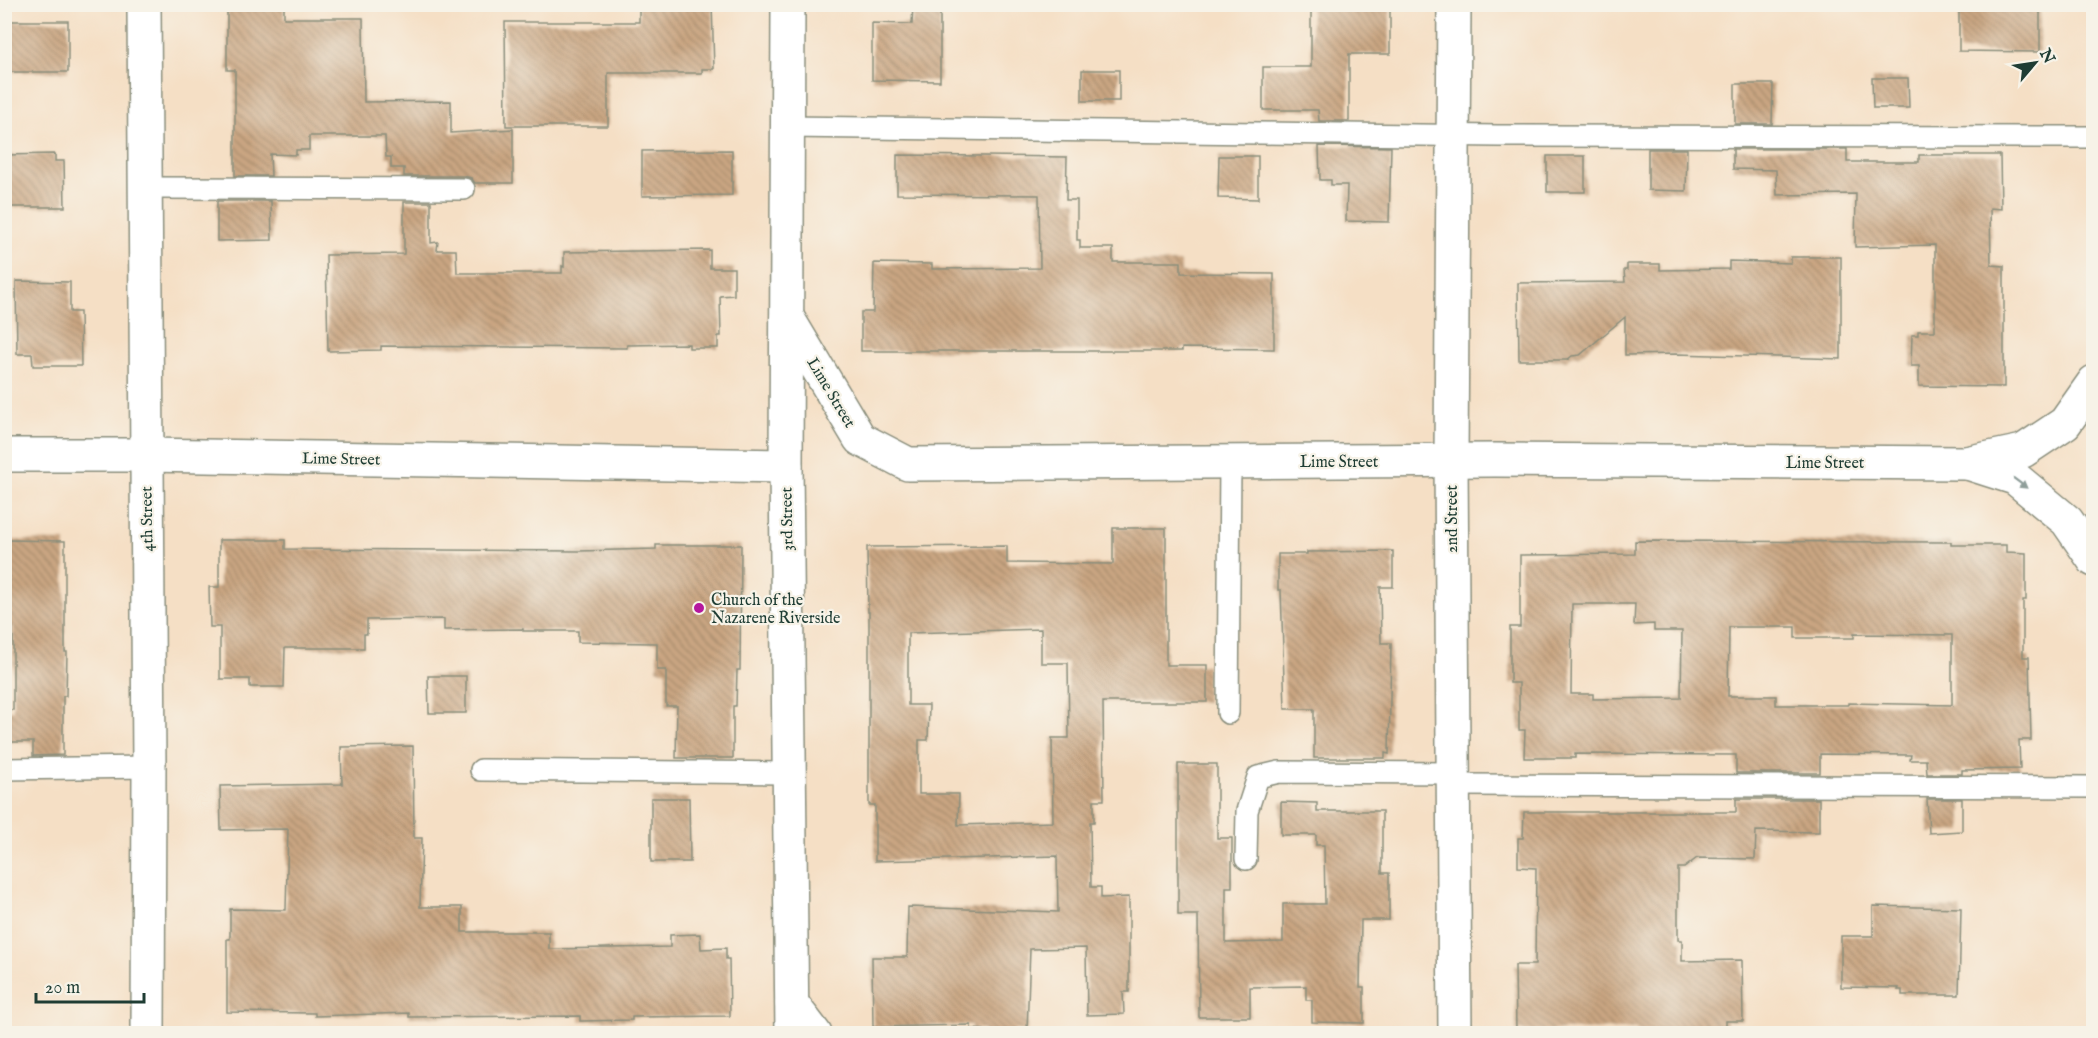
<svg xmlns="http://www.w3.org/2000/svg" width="2098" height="1038" viewBox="0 0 2098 1038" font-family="'IM FELL English',serif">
	<defs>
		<pattern id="building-back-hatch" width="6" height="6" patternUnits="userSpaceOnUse" patternTransform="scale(1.5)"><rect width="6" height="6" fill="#caa682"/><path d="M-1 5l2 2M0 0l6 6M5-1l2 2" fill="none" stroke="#a3886b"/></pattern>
	</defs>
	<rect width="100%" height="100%" fill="#f7f3e8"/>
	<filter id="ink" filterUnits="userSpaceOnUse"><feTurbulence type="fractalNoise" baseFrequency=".0167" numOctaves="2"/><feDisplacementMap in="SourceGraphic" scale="12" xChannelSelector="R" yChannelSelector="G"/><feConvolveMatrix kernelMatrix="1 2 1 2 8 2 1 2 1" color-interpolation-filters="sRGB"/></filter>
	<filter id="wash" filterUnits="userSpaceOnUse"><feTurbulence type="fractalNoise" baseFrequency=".008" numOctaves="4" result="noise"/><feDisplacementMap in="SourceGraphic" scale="24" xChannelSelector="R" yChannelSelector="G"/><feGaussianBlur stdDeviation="1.35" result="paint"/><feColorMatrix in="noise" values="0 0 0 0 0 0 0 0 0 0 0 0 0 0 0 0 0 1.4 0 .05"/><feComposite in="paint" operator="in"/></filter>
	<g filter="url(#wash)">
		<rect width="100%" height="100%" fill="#f5dfc5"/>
		<g id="blocks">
			<g fill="url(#building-back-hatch)" fill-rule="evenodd">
				<polygon points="227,4 284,4 284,18 363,18 364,102 451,101 451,133 513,129 513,183 475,183 471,178 464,176 404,176 404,168 391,168 391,157 386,157 385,136 309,136 309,150 296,150 296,155 270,154 271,176 235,176 235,70 227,70"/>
				<polygon points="639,4 712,4 714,69 702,69 702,73 608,73 608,126 506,126 505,22 639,22"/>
				<polygon points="913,4 940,4 940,81 872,80 872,23 912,24"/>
				<polygon points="1311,4 1390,4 1390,54 1349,54 1349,121 1319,121 1318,110 1263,110 1263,67 1311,67"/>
				<polygon points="1959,4 2040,4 2040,52 1959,51"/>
				<rect x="4" y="21" width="64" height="51"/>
				<rect x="1082" y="70" width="37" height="31"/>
				<polygon points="1872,78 1908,78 1909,108 1873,108"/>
				<polygon points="1735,84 1773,84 1772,124 1735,124"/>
				<polygon points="1319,146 1391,147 1389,222 1346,221 1347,185 1331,185 1331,180 1320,180"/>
				<polygon points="1648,149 1687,149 1686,191 1648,190"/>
				<polygon points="1733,149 1847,149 1847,162 1919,162 1919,155 2000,155 2001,209 1990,208 1991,265 2004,266 2004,387 1919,386 1919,366 1911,366 1912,335 1918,335 1918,331 1935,331 1935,245 1855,247 1856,194 1777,195 1776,170 1733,169"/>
				<polygon points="732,150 732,195 642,196 642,151"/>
				<polygon points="55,154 55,161 64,161 65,207 4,207 4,155"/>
				<polygon points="897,155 1067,157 1066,200 1077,200 1077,240 1080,240 1080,248 1113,248 1113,262 1181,262 1181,273 1274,274 1274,349 1182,348 1182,351 861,351 861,312 873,312 874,263 932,264 932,269 1040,268 1039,195 897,194"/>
				<polygon points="1219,156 1258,156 1258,199 1218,198"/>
				<rect x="1547" y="156" width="38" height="36"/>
				<polygon points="217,201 271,201 272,240 217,241"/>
				<polygon points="404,202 431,202 431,243 438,242 437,250 456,250 457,273 562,273 562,266 564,267 564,252 710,250 710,268 734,268 734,295 720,296 721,336 718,336 718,348 689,348 689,344 627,345 627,348 381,346 381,350 328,351 326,255 404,254"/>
				<polygon points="1791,257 1841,257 1841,359 1677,354 1625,355 1625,317 1580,355 1572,356 1567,360 1519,360 1518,283 1625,282 1624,270 1627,270 1627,264 1660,264 1660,270 1729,269 1729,261 1791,263"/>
				<polygon points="16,281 70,282 70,312 80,312 81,366 33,366 32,354 17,354"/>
				<path d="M1113,528H1166V665H1207V702H1103L1104,800H1094V822H1090L1091,887H1101V898L1129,897V992H1123L1124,1014L1087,1015L1086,948L1030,949L1027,1031L1014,1030V1034H984V1030L971,1029V1025L873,1027L872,957H907L908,907L1058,912L1057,856L875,861V805H869V612H868L867,547L1007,546V563L1113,564ZM1041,629V663H1068L1069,738H1052L1053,822L958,825L959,794H919V740H928L929,705H908V633Z"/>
				<polygon points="9,540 65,541 65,652 67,652 66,696 63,696 63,755 33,756 33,742 4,742 4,710 13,710 13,627 4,627 4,588 9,588"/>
				<polygon points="219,540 285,540 285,549 579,551 656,549 656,545 741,545 740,670 737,670 736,706 733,706 733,758 676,758 677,706 666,706 666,670 657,670 657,643 578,642 578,631 523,631 523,629 444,630 444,619 367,620 367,634 364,634 364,648 285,648 284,687 250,687 250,679 220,679 220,627 210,627 209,587 219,587"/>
				<path d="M1635,541L1951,542V545H2006V552L2026,553V600H2023V657H2029L2031,740H2019L2020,769L1962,770V774H1927L1926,760H1910L1911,755L1820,754V773H1736V755L1575,754V758H1524L1525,730H1519V683H1510V627H1520V555L1635,554ZM1572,604H1635L1634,625L1654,624V631H1682L1681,698L1593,699V694H1571ZM1729,627H1795V638H1854V634L1952,635V705L1848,703V705H1776V696H1728Z"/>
				<polygon points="1393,551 1393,587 1380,587 1381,643 1391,643 1389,754 1385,753 1385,758 1314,758 1314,709 1285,709 1281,590 1278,590 1278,554 1307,554 1307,552"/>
				<polygon points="428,676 466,676 466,713 429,713"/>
				<polygon points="413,746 414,838 422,838 420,907 462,907 462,932 549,932 549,949 670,947 670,935 700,934 701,949 726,948 726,959 729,959 730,1016 632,1017 632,1020 580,1021 580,1016 409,1017 409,1013 315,1016 315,1013 227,1012 227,939 230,939 230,909 286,910 288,829 221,830 220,786 342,784 341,747"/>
				<polygon points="1178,764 1217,764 1217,838 1232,838 1232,887 1226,887 1226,943 1283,942 1283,904 1325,904 1324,845 1316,845 1316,835 1281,835 1281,802 1317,803 1317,811 1382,811 1382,873 1389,873 1389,920 1361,920 1360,987 1364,987 1364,1023 1312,1022 1312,1000 1306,1000 1306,986 1250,987 1250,1017 1199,1017 1198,915 1178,915"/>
				<polygon points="651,798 689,798 690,862 651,862"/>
				<polygon points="1736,799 1819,799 1819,832 1756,831 1755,859 1697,858 1684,868 1678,868 1678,940 1682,940 1682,961 1742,960 1743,1021 1726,1021 1726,1033 1636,1031 1636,1029 1516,1031 1515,965 1535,965 1536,868 1518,867 1518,838 1523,838 1524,812 1736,812"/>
				<polygon points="1927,799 1962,799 1962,831 1929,833"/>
				<polygon points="1873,906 1961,908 1959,995 1902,995 1902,990 1898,990 1899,988 1841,987 1841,936 1873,936"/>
			</g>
		</g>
	</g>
	<g filter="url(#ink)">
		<use href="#blocks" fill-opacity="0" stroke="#8a8e7c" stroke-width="1.5"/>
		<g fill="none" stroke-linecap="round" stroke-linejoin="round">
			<defs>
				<g id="service">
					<polyline points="787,127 1498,136 2094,137"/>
					<polyline points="144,188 464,189"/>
					<polyline points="1228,713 1230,462"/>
					<polyline points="4,769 149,767"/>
					<polyline points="481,770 789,773"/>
					<polyline points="1453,785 2094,787"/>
					<polyline points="1246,859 1247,811 1258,777 1279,772 1453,773"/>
				</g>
				<g id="minor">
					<polyline points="144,4 149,767 148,1034"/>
					<polyline points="1454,4 1451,460 1455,1034"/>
					<polyline points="787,317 860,439 908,464 1495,460 1966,463 2023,451 2065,423 2094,382"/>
					<polyline points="1968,463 2015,478 2067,521 2094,560"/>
					<polyline points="792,1004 815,1034"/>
				</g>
				<g id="secondary">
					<polyline points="788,4 786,466 792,1034"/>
					<polyline points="4,455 146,455 786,466"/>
				</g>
			</defs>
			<use href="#service" stroke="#8a8e7c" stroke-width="24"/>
			<use href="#minor" stroke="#8a8e7c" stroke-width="36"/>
			<use href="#secondary" stroke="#8a8e7c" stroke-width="36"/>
			<use href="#service" stroke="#fff" stroke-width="21"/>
			<use href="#minor" stroke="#fff" stroke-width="33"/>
			<use href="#secondary" stroke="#fff" stroke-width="33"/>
		</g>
		<defs><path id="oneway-solid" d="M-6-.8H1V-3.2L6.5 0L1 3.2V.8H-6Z" transform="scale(1.5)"/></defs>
		<use fill="#8f9e9a" href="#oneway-solid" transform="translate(2020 483) rotate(37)"/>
	</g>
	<circle fill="#b5179e" stroke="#f7f3e8" stroke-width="2" cx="699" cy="608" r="6"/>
	<g text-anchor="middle" stroke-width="4.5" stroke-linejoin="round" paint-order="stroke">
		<g font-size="16" fill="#1f3d34" stroke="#f7f3e8">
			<text transform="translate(832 392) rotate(59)" y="6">Lime Street</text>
			<text transform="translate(341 458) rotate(1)" y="6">Lime Street</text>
			<text x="1339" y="467">Lime Street</text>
			<text x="1825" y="468">Lime Street</text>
			<text transform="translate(146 519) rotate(-91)" y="6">4th Street</text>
			<text transform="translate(786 519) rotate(-91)" y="6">3rd Street</text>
			<text transform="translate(1451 519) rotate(-90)" y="6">2nd Street</text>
		</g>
		<g font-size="16" fill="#1f3d34" stroke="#f7f3e8" text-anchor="start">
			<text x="711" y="605">Church of the<tspan x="711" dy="18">Nazarene Riverside</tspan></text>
		</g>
	</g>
	<rect width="2098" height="1038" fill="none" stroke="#f7f3e8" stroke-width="24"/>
	<g transform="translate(2035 63) rotate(61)" stroke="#f7f3e8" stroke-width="4.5" paint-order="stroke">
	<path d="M0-4.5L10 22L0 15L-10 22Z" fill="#1f3d34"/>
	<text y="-9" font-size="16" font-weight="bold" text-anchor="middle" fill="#1f3d34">N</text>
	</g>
	<path d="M36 993v9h108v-9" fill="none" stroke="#1f3d34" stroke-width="3"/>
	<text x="45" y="993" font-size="18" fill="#1f3d34" stroke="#f7f3e8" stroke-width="4.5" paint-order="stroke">20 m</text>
</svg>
